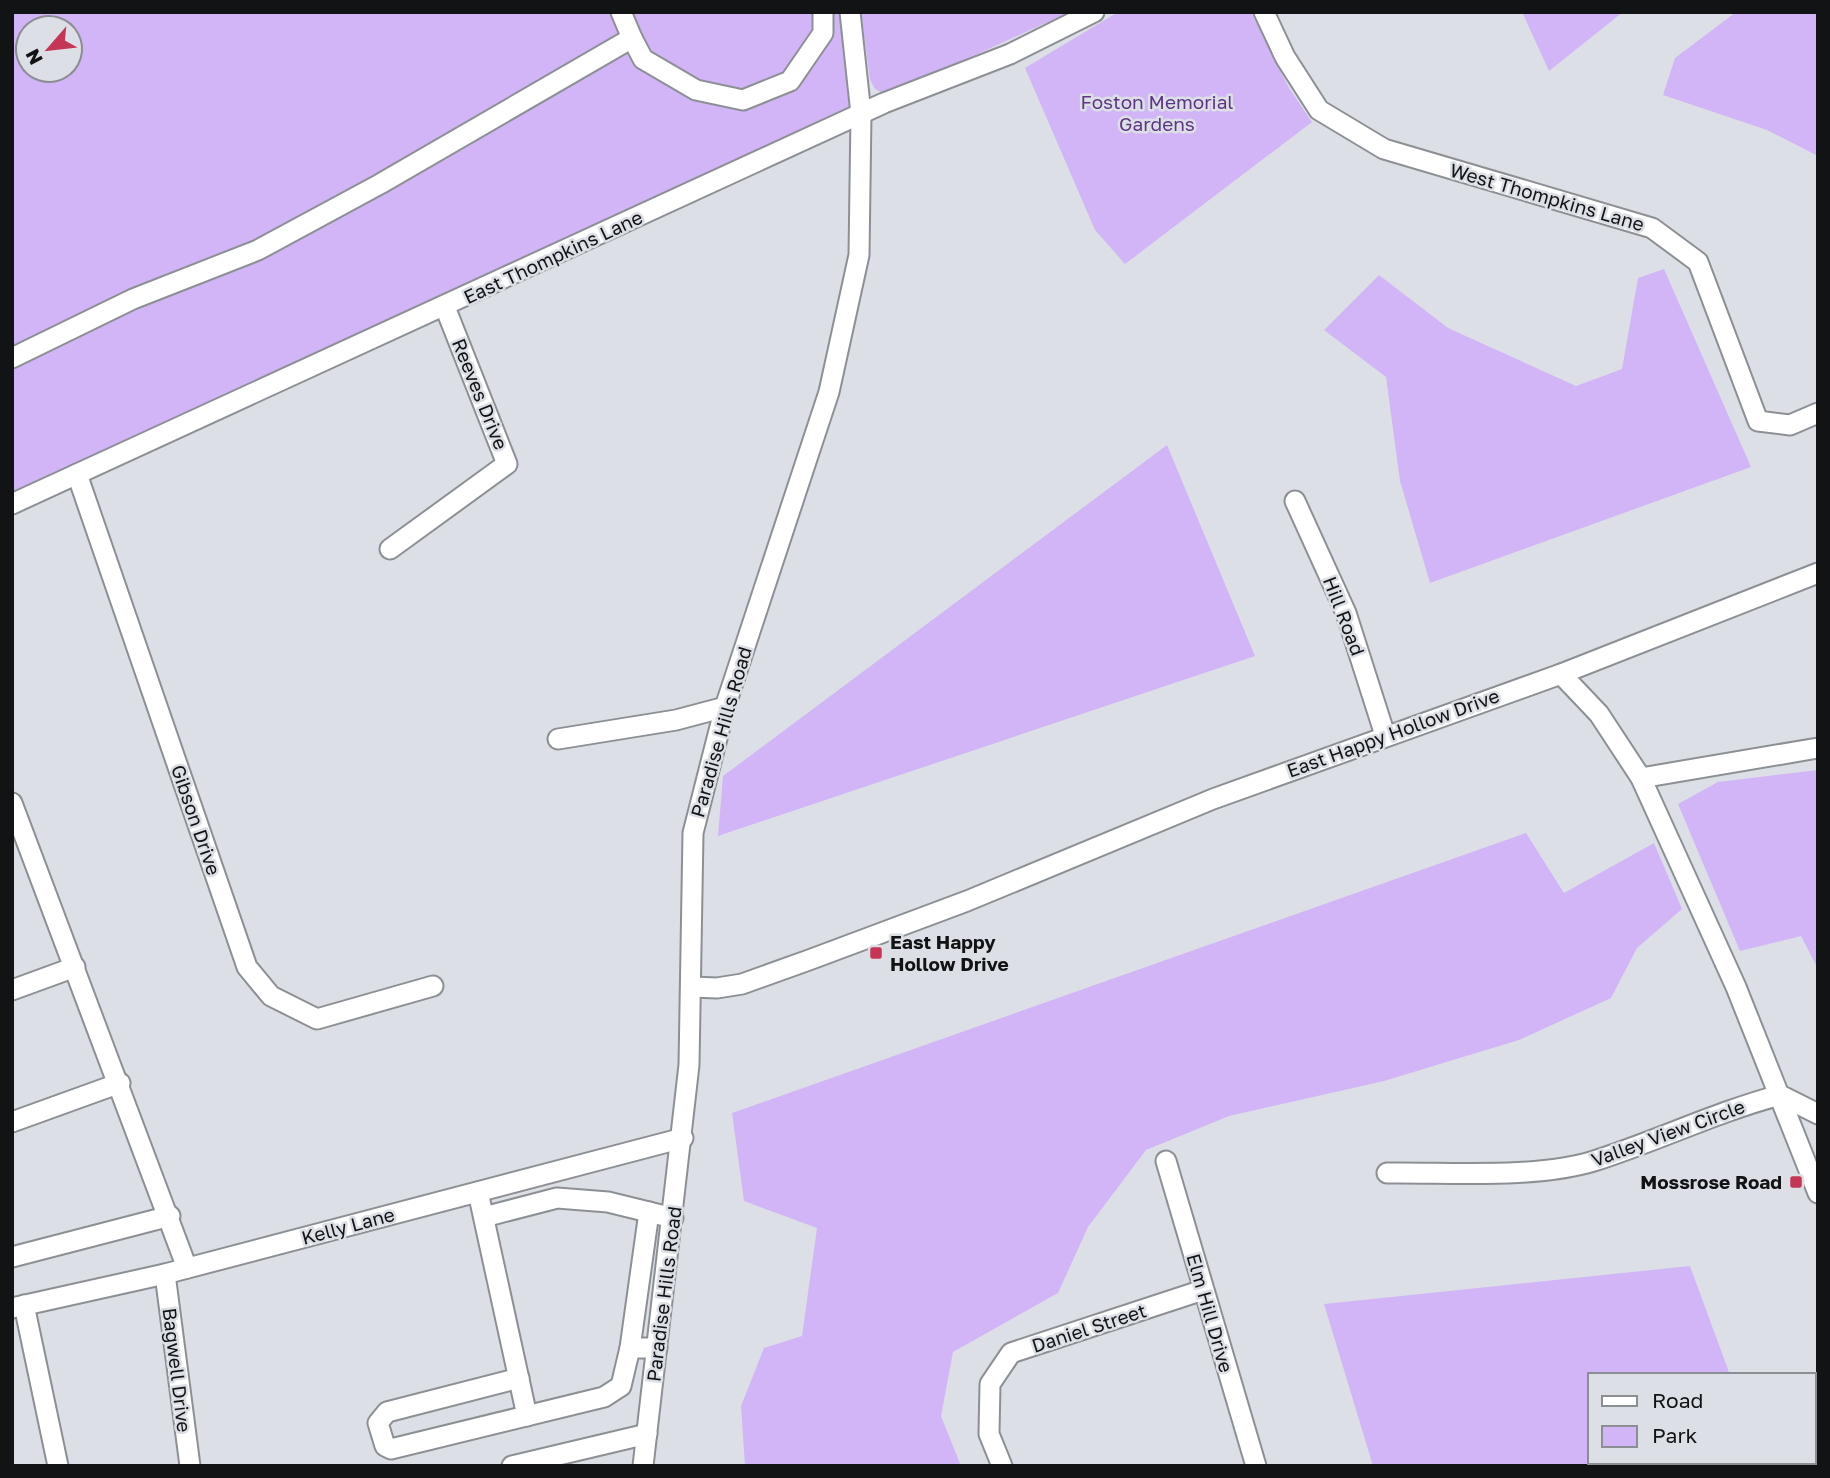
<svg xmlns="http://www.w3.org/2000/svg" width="1830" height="1478" viewBox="0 0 1830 1478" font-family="'Golos Text',sans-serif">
	<rect width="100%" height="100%" fill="#dce0e6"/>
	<g fill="#d1b5f6" fill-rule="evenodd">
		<path d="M12,12H839L849,107L12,497ZM28,28H70V70H28Z"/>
		<polygon points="861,12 1070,12 887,95 875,89 870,80"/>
		<polygon points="1118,12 1251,12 1289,88 1312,122 1125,264 1095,230 1025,68"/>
		<polygon points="1522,12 1623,12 1549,71"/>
		<polygon points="1736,12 1818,12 1818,156 1767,130 1663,95 1675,58"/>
		<polygon points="1664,269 1751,467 1430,583 1400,481 1386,377 1324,330 1379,275 1448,328 1576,386 1622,369 1638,278"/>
		<polygon points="1167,445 1255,656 718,836 723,776"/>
		<polygon points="1818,770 1818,969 1801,936 1740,951 1678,804 1718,782"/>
		<polygon points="1526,833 1564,893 1654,843 1682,909 1637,948 1611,998 1519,1040 1384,1081 1229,1116 1146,1150 1088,1227 1058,1293 953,1352 941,1416 961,1466 745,1466 741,1406 764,1348 802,1336 817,1228 744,1201 732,1113"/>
		<polygon points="1690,1266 1730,1375 1590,1375 1590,1462 1763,1462 1764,1466 1373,1466 1324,1304"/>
	</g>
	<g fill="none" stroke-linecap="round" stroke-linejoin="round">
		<defs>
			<g id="minor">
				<polyline points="1264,12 1285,57 1319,110 1384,149 1652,228 1698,262 1758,421 1790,425 1818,413"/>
				<polyline points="632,38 643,59 696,90 743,100 790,81 823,33 823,12"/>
				<polyline points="12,358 133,299 258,250 380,184 632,38 621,12"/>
				<polyline points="77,474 247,967 271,996 317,1019 433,986"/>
				<polyline points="1295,501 1346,613 1385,735"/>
				<polyline points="12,504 884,103 1010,54 1094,12"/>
				<polyline points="390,549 507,464 445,307"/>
				<polyline points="1561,674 1599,714 1641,778 1736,987 1818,1193"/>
				<polyline points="558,739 676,720 725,707"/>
				<polyline points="1641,778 1818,748"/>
				<polyline points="12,803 187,1268"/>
				<polyline points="692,987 717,988 742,984 809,960 967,901 1213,799 1561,674 1818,573"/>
				<polyline points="12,990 75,967"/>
				<polyline points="12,1122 120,1083"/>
				<polyline points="1166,1161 1256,1466"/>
				<path d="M1387,1173C1449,1172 1536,1179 1594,1161C1657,1141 1716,1112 1780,1095L1818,1114"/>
				<polyline points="478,1192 527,1416"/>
				<polyline points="484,1217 557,1198 608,1202 673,1218"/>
				<polyline points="12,1257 170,1216"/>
				<polyline points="165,1274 190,1466"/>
				<polyline points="24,1305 58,1466"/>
				<polyline points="12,1308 165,1274 683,1138"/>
				<polyline points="630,1348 649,1212"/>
				<polyline points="519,1378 387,1412 378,1423 385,1446 391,1449 604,1397 621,1386 630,1348 657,1348"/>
				<polyline points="512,1466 647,1434"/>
				<polyline points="643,1466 689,1065 693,833 725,707 829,392 859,255 861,114 850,12"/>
				<polyline points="1002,1466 989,1434 990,1384 1011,1353 1203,1290"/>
			</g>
		</defs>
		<use href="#minor" stroke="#8c9095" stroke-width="23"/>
		<use href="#minor" stroke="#fff" stroke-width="19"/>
	</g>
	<g fill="#c53556" stroke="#dce0e6" stroke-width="2.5">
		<rect x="869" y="946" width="14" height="14" rx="3.5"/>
		<rect x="1789" y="1175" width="14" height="14" rx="3.5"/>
	</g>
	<g text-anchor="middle" stroke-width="5" stroke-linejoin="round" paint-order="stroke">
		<g font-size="19" fill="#5d3486" stroke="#dce0e6">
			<text x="1157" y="109">Foston Memorial<tspan x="1157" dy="22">Gardens</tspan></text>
		</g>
		<g font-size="19" fill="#121315" stroke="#dce0e6">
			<text transform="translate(1547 197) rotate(16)" y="7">West Thompkins Lane</text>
			<text transform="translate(553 257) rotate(-25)" y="7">East Thompkins Lane</text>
			<text transform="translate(480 394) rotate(68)" y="7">Reeves Drive</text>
			<text transform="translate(1344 616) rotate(69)" y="7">Hill Road</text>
			<text transform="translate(721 732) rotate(-74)" y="7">Paradise Hills Road</text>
			<text transform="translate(1393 733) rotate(-20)" y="7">East Happy Hollow Drive</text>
			<text transform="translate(196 820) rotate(71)" y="7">Gibson Drive</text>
			<text transform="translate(1668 1133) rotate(-20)" y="7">Valley View Circle</text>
			<text transform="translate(348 1226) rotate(-15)" y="7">Kelly Lane</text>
			<text transform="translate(664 1294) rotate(-83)" y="7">Paradise Hills Road</text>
			<text transform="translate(1210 1313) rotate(74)" y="7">Elm Hill Drive</text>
			<text transform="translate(1089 1328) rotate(-18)" y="7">Daniel Street</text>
			<text transform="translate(177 1370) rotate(83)" y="7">Bagwell Drive</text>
		</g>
		<g font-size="19" font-weight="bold" fill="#121315" stroke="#dce0e6" text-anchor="start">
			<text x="890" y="949">East Happy<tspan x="890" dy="22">Hollow Drive</tspan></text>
			<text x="1782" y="1189" text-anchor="end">Mossrose Road</text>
		</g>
	</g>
	<rect width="1830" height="1478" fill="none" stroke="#121315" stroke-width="28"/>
	<rect x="1588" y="1373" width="228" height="91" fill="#dce0e6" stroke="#8b8e92" stroke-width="2"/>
	<rect x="1602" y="1396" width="35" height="10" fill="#ffffff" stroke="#8b8e92" stroke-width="2"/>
	<text x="1652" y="1408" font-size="21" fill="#121315">Road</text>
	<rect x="1602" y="1426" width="35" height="21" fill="#d1b5f6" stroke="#8b8e92" stroke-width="2"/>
	<text x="1652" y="1443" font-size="21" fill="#121315">Park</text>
	<g transform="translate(49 49) rotate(242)"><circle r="33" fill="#dce0e6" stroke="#8b8e92" stroke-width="2"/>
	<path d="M0-5L12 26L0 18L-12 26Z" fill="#c53556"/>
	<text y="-10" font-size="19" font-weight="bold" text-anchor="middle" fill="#121315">N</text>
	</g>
</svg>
